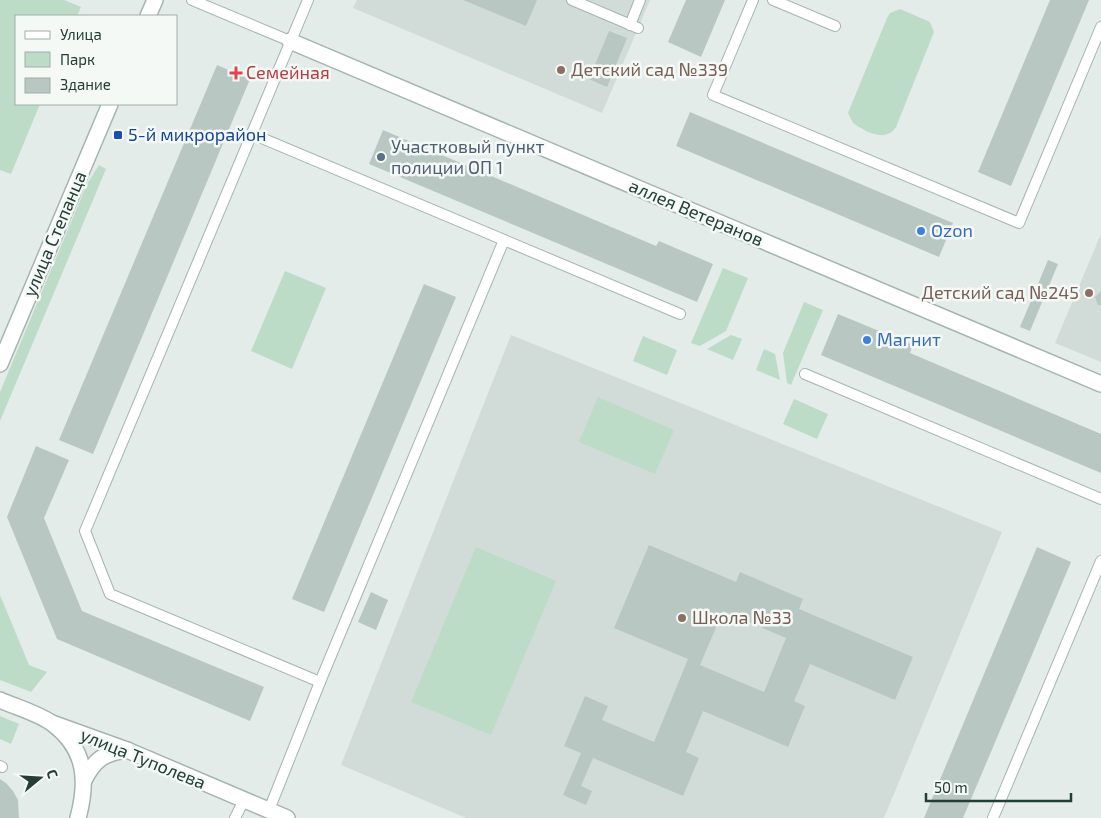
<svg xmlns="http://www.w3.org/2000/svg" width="1101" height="818" viewBox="0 0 1101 818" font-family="'Exo 2',sans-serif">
	<rect width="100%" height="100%" fill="#e3ece9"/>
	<g fill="#d1dcd8">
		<polygon points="357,0 650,0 602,113 353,8"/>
		<polygon points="1101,234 1101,362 1055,343"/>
		<polygon points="511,335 1002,532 884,818 466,818 341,765"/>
	</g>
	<g fill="#bddcc7">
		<polygon points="0,0 64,0 81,7 77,16 16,16 16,104 40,104 11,174 0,170"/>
		<path d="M900,9L930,22L934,32L896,127C885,143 866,132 853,123L848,113L887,18L890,13Z"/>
		<polygon points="99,165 106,169 0,421 0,392 87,184"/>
		<polygon points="723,268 748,278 726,331 700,346 691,343"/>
		<polygon points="285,271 326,288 292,369 251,351"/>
		<polygon points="804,302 823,310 791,385 787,383 783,353"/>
		<polygon points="731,335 742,339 733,360 707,349"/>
		<polygon points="643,336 677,350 667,375 633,361"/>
		<polygon points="764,349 775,354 780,380 756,370"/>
		<polygon points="598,397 674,430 655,474 579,442"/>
		<polygon points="794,399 828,414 817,439 783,424"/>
		<polygon points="476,547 556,581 491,735 411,702"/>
		<polygon points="0,595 29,665 47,672 31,692 0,680"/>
		<polygon points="0,716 19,724 11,744 0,739"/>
	</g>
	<g fill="#b9c7c2" fill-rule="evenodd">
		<polygon points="463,0 537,0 526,26"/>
		<polygon points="686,0 725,0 701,57 668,42"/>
		<polygon points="1050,0 1089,0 1011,186 978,172"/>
		<polygon points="609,31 627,38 607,87 589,79"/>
		<polygon points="217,65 250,79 93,454 59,440"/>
		<polygon points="690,112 953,223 939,257 676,146"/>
		<polygon points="383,130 656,246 659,241 713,264 697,302 369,164"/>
		<polygon points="1048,260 1058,264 1030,331 1020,327"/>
		<polygon points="424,284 456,297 324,612 292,599"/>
		<polygon points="1101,291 1101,305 1098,305 1095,297"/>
		<polygon points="838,314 913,345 910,353 1101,434 1101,473 821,355"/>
		<polygon points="36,446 69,460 44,518 82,611 264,687 250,721 57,639 7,517"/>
		<path d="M649,545L736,582L740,572L803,599L799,609L913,657L895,700L810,664L794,701L805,706L788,747L703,711L686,752L699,758L683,796L593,758L581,786L592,791L586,805L563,795L581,753L564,746L585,696L608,706L602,720L654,742L688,659L614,628ZM723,611L786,638L764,692L700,665Z"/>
		<polygon points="1037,547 1071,562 1029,662 963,818 924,818"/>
		<polygon points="371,592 388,600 376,630 358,622"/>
		<polygon points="0,779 6,783 13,791 18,800 19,818 0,818"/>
	</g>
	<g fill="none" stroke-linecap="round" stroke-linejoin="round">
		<defs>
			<g id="service">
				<polyline points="192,0 290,41"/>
				<polyline points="308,0 85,531 110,594 320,682"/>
				<polyline points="572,0 638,28"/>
				<polyline points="753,0 713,95 1019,223 1101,27"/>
				<polyline points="773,0 835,26"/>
				<polyline points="630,25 640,0"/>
				<polyline points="252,134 680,314"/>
				<polyline points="805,374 1101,499"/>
				<polyline points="0,766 2,767"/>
				<polyline points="269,810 320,682 504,240"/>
				<polyline points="235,818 244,800"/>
				<polyline points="993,818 1101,561"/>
			</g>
			<polyline id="pedestrian" points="290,41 1101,384"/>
			<g id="minor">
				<polyline points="52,723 127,750 287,818"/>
				<path d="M84,780C95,759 104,753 127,750"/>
			</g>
			<g id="tertiary">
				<polyline points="148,16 155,0"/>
				<polyline points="0,364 110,104"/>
				<path d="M0,700C16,707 40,714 53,724C86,749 88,781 78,818"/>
			</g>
		</defs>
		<use href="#service" stroke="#a6b4b0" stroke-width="12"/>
		<use href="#pedestrian" stroke="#a6b4b0" stroke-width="18"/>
		<use href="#minor" stroke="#a6b4b0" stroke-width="18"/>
		<use href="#tertiary" stroke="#a6b4b0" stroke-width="18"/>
		<use href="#service" stroke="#fff" stroke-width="10"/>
		<use href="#pedestrian" stroke="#fff" stroke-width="15"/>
		<use href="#minor" stroke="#fff" stroke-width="15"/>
		<use href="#tertiary" stroke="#fff" stroke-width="15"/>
	</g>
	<g fill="#8d6e63" stroke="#f4f9f6" stroke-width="2">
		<circle cx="561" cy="70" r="5"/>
		<circle cx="1089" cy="293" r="5"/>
		<circle cx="682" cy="618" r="5"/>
	</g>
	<path fill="#e0444e" stroke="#f4f9f6" stroke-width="2" d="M233.5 65.5h5v5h5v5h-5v5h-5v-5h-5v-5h5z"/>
	<rect fill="#1a4fb4" stroke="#f4f9f6" stroke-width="2" x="113" y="130" width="10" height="10" rx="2.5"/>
	<circle fill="#5c6f8a" stroke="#f4f9f6" stroke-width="2" cx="381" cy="157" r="5"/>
	<g fill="#3f7fe0" stroke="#f4f9f6" stroke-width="2">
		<circle cx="921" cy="231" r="5"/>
		<circle cx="867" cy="340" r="5"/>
	</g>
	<g text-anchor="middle" stroke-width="5" stroke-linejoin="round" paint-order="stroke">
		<g font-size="18" fill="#785e54" stroke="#f4f9f6" text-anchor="start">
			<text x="571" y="76">Детский сад №339</text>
			<text x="1079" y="299" text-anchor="end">Детский сад №245</text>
			<text x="692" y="624">Школа №33</text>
		</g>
		<g font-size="18" fill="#be3a42" stroke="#f4f9f6" text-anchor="start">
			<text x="246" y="79">Семейная</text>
		</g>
		<g font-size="18" fill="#164399" stroke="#f4f9f6" text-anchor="start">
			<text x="128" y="141">5-й микрорайон</text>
		</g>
		<g font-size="18" fill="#4e5e75" stroke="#f4f9f6" text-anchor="start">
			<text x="391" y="153">Участковый пункт<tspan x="391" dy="21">полиции ОП 1</tspan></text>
		</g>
		<g font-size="18" fill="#243d37" stroke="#f4f9f6">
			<text transform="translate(696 213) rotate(23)" y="6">аллея Ветеранов</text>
			<text transform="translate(55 234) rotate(-67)" y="6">улица Степанца</text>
			<text transform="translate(143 759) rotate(22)" y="6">улица Туполева</text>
		</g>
		<g font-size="18" fill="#366cbe" stroke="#f4f9f6" text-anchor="start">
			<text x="931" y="237">Ozon</text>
			<text x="877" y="346">Магнит</text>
		</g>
	</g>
	<rect x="15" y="15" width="162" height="90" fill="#f4f9f6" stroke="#a1aeaa"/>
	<rect x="25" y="31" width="25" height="8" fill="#ffffff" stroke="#a1aeaa"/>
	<text x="60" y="40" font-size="15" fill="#243d37">Улица</text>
	<rect x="25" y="52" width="25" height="15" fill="#bddcc7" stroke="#a1aeaa"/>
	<text x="60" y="65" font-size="15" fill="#243d37">Парк</text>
	<rect x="25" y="78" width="25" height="15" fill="#b9c7c2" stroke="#a1aeaa"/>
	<text x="60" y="90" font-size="15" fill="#243d37">Здание</text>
	<g transform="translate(40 778) rotate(72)" stroke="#f4f9f6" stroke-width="4" paint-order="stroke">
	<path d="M0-4L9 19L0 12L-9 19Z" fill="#243d37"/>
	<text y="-8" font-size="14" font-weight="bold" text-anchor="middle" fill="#243d37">С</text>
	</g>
	<path d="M926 793v8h145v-8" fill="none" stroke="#243d37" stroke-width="2.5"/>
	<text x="934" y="793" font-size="15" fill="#243d37" stroke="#f4f9f6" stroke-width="4" paint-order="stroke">50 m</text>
</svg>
